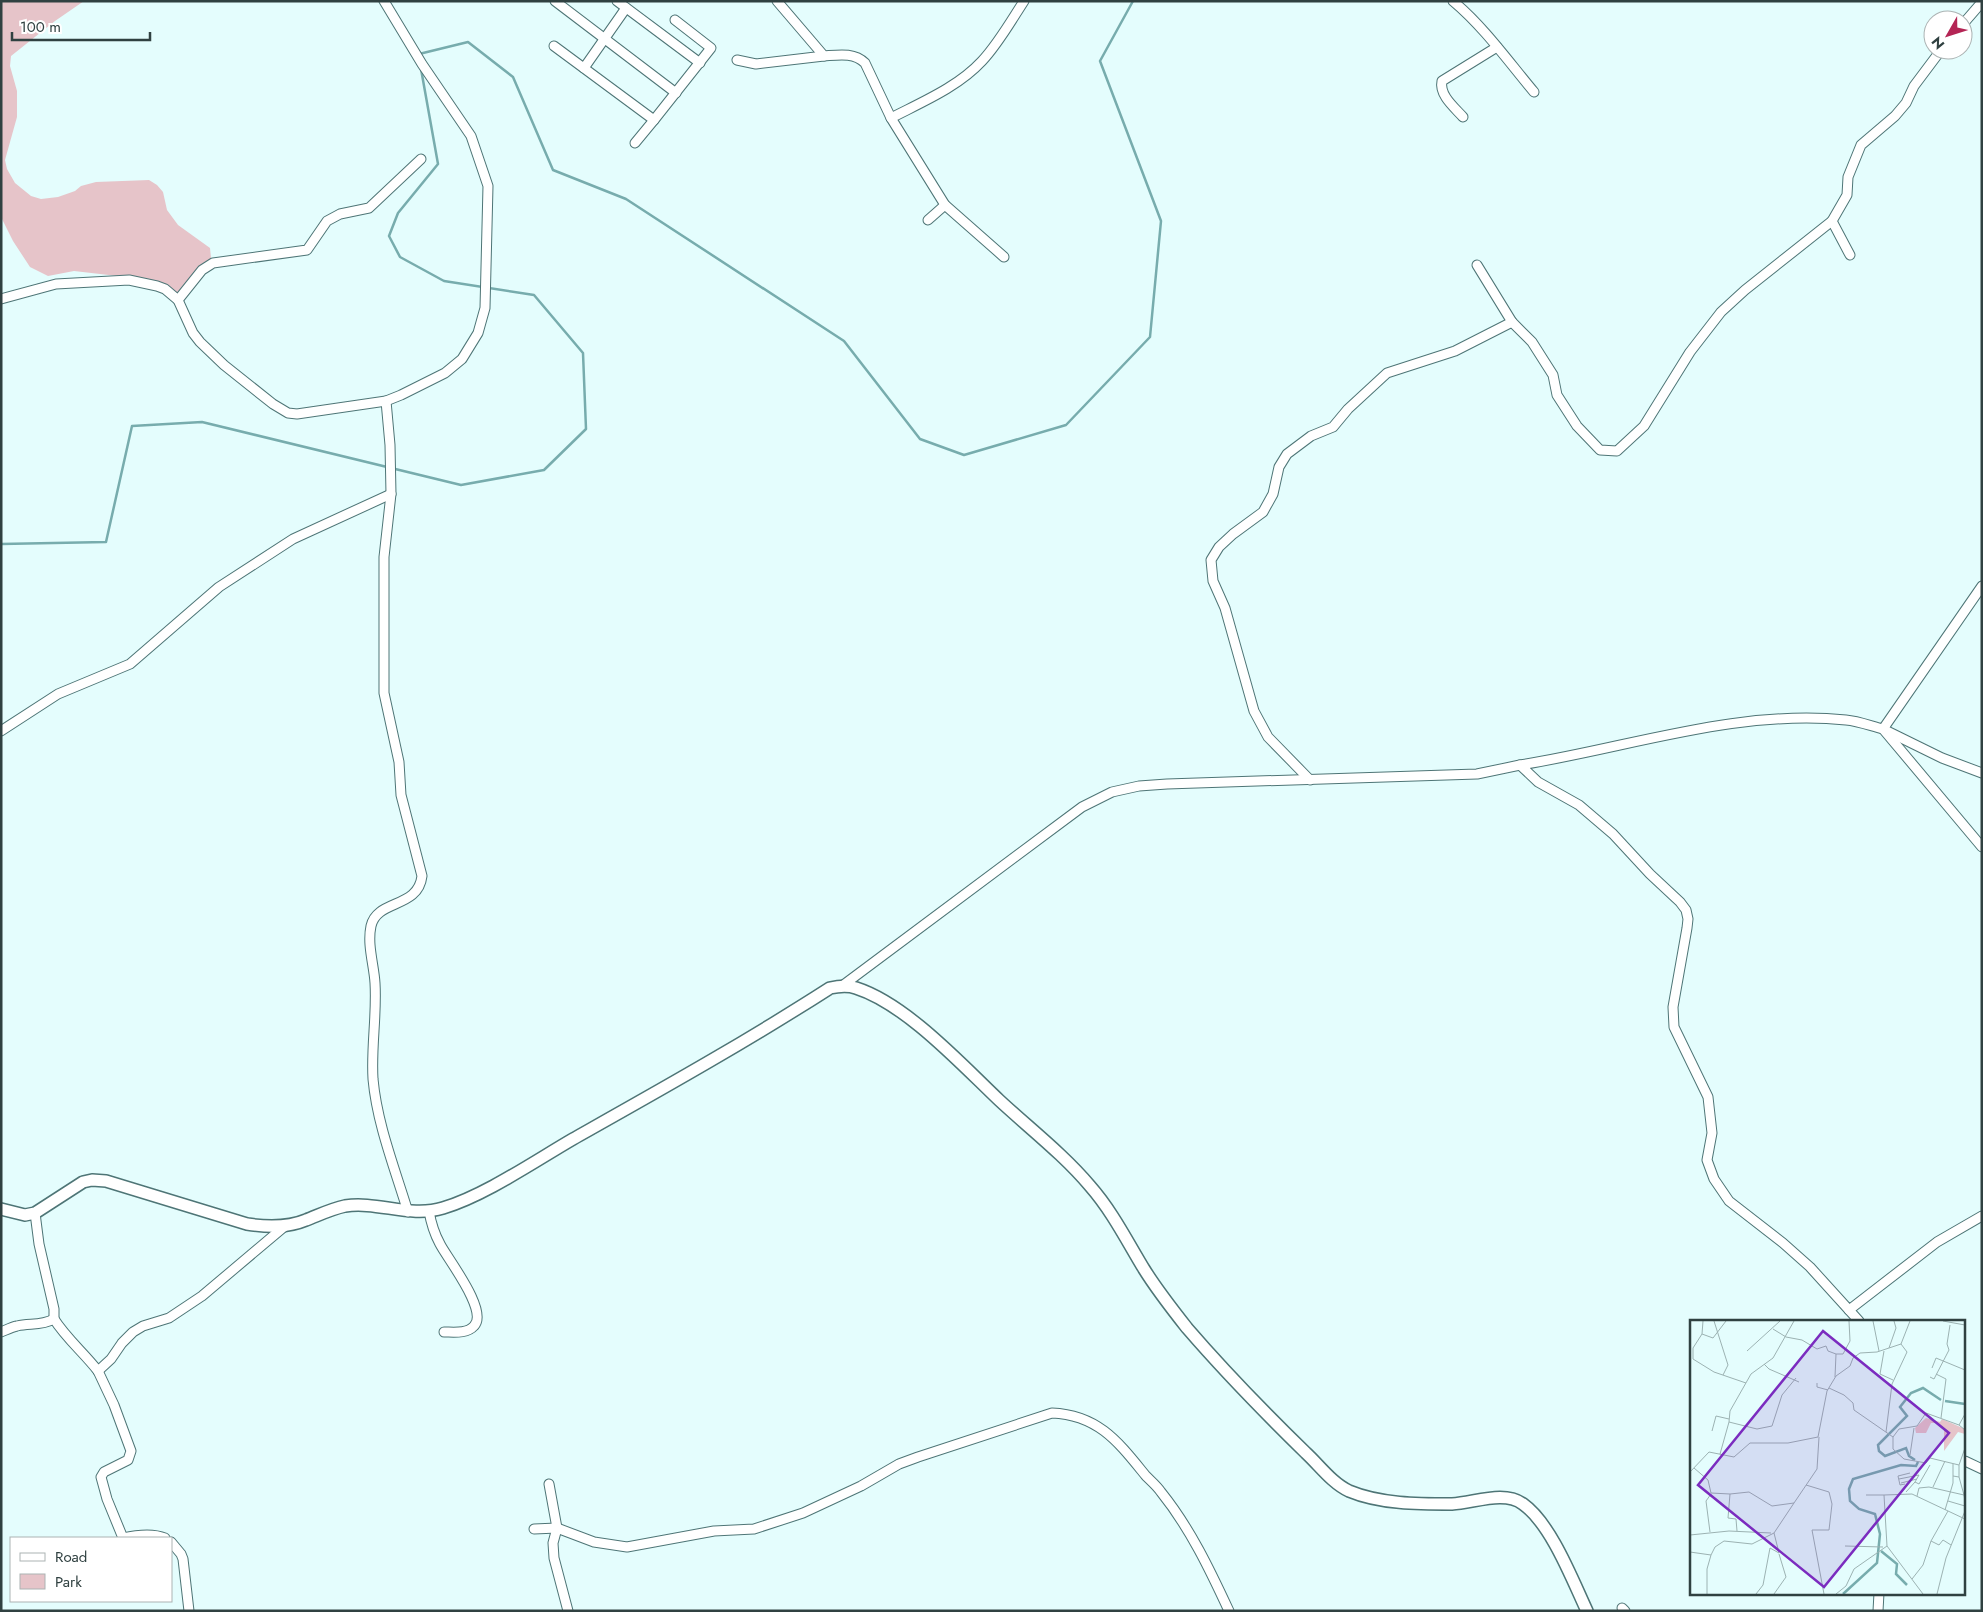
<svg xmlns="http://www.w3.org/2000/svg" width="1983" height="1612" viewBox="0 0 1983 1612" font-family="Jost,sans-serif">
	<rect width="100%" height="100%" fill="#e4fdfd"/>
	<polygon fill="#e6c4c9" points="1,1 84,1 55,21 11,56 10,66 17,91 17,117 5,160 7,169 15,183 31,196 41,199 58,197 75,191 81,186 96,182 149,180 157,185 163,192 167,210 178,225 210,248 211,258 177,293 161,283 152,280 74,271 48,276 30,267 13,241 1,217"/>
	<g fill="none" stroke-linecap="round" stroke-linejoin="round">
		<g stroke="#77acad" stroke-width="2.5">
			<polyline points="419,54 468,42 513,77 553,170 626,199 844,341 920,439 964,455 1066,425 1150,337 1161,221 1100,61 1133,1"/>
			<polyline points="1,544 106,542 132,426 202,422 461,485 544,470 586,429 583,353 534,295 444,281 400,257 389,236 398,213 438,164 421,69"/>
		</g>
		<defs>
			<g id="minor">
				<path d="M384,1L422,64L471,136L488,186L485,308L478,333L462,359L445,373L401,395L386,401L390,445L391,494L384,557V693L399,762L401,795L422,876C418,909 377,899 371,926C367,945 374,965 375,983C377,1015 371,1047 373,1079C377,1124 395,1169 408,1212"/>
				<polyline points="555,1 676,93"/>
				<polyline points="617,1 700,63"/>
				<path d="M777,1L824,56C838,55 854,52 865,63L891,118C922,102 958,87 982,61C998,44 1011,21 1024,1"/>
				<path d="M1453,1C1484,27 1508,61 1534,92"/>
				<polyline points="1963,24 1982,2"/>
				<polyline points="554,46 654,120 711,48 675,20"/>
				<polyline points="737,60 756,64 824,56"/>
				<polyline points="584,68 626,8"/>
				<path d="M1463,117C1454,107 1439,95 1442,81L1497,47"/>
				<polyline points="891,118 945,205 1004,257"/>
				<polyline points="635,143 654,120"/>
				<polyline points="928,220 945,205"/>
				<polyline points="1832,221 1850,255"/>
				<polyline points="1477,265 1512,322"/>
				<polyline points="1,299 56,284 129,280 157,286 165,289 178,300 193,333 200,342 224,365 273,404 288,413 297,414 386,401"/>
				<polyline points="178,300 202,270 213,263 307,250 327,221 340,214 369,208 421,159"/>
				<path d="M1982,586L1883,729C1871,726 1858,721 1846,720C1735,709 1628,748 1520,765L1538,782L1579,805L1613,834L1650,874L1680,902L1686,910L1688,919L1687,928L1673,1007L1674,1027L1708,1097L1712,1133L1707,1160L1714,1179L1729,1201L1783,1243L1810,1267L1849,1310L1937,1242L1982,1216"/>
				<polyline points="1883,729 1982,847"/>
				<polyline points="1,731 58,694 130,664 219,587 293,539 391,494"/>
				<polyline points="1887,731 1942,758 1982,773"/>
				<polyline points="1310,780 1268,737 1254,711 1225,608 1213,581 1211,560 1219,547 1233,534 1263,512 1273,494 1279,467 1287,454 1311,436 1333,427 1348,409 1387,373 1455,351 1512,322 1532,342 1553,375 1557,395 1577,426 1600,450 1617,451 1644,426 1690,352 1721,312 1745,290 1832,221 1847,195 1848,177 1861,145 1895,116 1906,103 1914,86 1941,50"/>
				<polyline points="842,986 1082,807 1112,792 1139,786 1167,784 1477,774 1520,765"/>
				<path d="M429,1211C431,1223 434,1233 440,1244C447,1258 489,1311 474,1326C467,1334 453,1332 444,1332"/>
				<polyline points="35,1213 39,1244 54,1309 54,1319"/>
				<polyline points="1849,1310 1859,1321"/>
				<path d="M1,1332C6,1330 12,1327 17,1326C30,1323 41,1326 54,1319C66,1338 84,1353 98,1371L111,1359L122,1343L133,1332L143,1326L169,1318L202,1296L285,1226"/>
				<polyline points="98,1371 114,1405 131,1451 128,1460 104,1472 101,1477 107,1499 123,1538"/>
				<polyline points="1965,1461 1982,1469"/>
				<polyline points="549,1484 557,1528 553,1543 554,1558 568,1611"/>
				<path d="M534,1529L557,1528L594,1542L627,1547L714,1531L754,1529L803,1513L861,1486L899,1464L918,1457L1052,1413C1099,1415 1119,1443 1146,1476C1151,1481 1157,1486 1161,1492C1190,1528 1210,1570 1229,1611"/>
				<path d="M123,1538C136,1535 153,1533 165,1538"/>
				<polyline points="171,1542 181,1554 183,1559 189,1611"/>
				<polyline points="1622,1608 1625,1611"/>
				<polyline points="1878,1611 1879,1593"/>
			</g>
			<path id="tertiary" d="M1,1209L25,1215L35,1213L83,1182L92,1180L106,1181L247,1224C267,1227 287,1228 306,1220C319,1215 331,1209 345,1206C378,1201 410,1218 443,1208C484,1196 535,1161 573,1139C660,1090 746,1042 830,988C839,986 847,985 856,988C906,1004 961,1064 999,1100C1029,1128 1063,1154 1090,1186C1112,1211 1127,1241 1144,1269C1157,1290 1172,1309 1187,1328C1225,1372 1265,1413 1306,1453C1320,1466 1332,1483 1349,1491C1380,1504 1418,1504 1452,1504C1474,1503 1504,1490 1523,1504C1551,1524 1572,1579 1587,1611"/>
		</defs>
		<use href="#minor" stroke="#4e7576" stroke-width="11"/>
		<use href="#tertiary" stroke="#4e7576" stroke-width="14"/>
		<use href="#minor" stroke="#fff" stroke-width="9"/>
		<use href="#tertiary" stroke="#fff" stroke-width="11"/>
	</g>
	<g transform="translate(1690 1320)">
		<rect width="275" height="275" fill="#e4fdfd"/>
		<path d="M236,98L250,102L252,99L275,109V114L268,112L254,131V110L246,103H241L236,113H226L225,108Z" fill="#e6c4c9"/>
		<path fill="none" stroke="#77acad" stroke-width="2.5" d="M255,81L275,84M225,140L219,136L216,128L195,136L189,131L188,125L217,96L210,87L221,73L233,68L251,80M191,231L207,244L206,254L217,265M153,274L187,243L190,214L185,194L169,189L160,181L159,169L163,159L211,145L226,146L228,142"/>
		<path fill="none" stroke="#9cb2b2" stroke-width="1" d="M13,1L12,14L3,28V39L24,52L56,63M24,1L38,45L33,55M183,1L189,31M253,1L275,5M83,9L96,17M12,14L23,18L36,1M96,17L112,20L127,29L136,26L138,31L146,34M199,28L206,8L204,1M57,31L90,1M194,31L190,54L203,60M74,44L79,49L109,62M242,48L246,38L275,50M246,54L256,59L251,98M145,57L146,34H153L160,21L159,1M240,57L244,59L259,30L257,24L260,5M127,63V67L138,70M139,68L154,75L163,83L164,90L203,117V129L214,139L236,143L240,138L269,145L275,128M275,94L269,105L275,110M39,102L40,91L61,54L83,38L104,1M22,111L26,96L39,99M196,112L202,64L217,32L211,24M203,117L209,109L227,106L236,93L269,105M30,134L39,102L67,109L82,106L92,75L106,58M220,135L224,108M4,148L18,160L21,173L40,174M0,152L19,132L44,137L60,123H98L128,117L137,71L146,56L160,46L163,38L170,33L187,32L211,24L220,1M263,156L269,157V145M269,157L274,175M209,159L229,155L225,162M211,163L227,159M215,164L210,165L208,156L220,153M116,165L139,172L142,184L139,210H122L134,274M243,167L255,141M216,172L225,162L229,164L240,145M176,175H194M227,176L229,168L239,167L274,175L275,181M258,181L275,186M104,183L127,149L129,117M255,190L263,163V144M258,191L241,221L249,225L253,220L261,225M47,211L46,199L38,198L40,174L59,172L82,186L104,183L84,213L89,233L80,228L73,265L66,274M20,212L16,181L21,174M0,215L39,211L81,213M155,226L193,227M197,226L194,175L222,174L275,199M0,232L21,235L25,227L34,221L62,224L84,213M222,259L233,245L241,221M17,274V249L21,235M84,274L96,257L89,234M146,274L156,266L164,249L197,226L233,274M247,274L256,238L275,191"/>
		<path fill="#7b2cbf" fill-opacity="0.15" stroke="#7b2cbf" stroke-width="2.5" d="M133,11L259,113L134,267L8,165Z"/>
		<rect width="275" height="275" fill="none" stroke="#304141" stroke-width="2.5"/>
	</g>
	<rect width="1983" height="1612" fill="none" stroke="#304141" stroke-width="5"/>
	<rect x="10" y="1537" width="162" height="65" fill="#ffffff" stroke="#acb3b3"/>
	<rect x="20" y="1553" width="25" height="8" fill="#ffffff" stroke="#acb3b3"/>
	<text x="55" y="1562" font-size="15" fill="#304141">Road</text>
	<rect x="20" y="1574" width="25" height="15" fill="#e6c4c9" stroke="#acb3b3"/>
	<text x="55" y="1587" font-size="15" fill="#304141">Park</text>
	<g transform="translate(1948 35) rotate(231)"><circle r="24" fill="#ffffff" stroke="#acb3b3"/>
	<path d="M0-4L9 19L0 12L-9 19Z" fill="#b42555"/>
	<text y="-8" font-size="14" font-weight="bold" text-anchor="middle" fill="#304141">N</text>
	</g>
	<path d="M12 32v8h138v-8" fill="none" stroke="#304141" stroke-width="2.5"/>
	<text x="20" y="32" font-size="15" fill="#304141" stroke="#ffffff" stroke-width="4" paint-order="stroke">100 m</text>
</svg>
